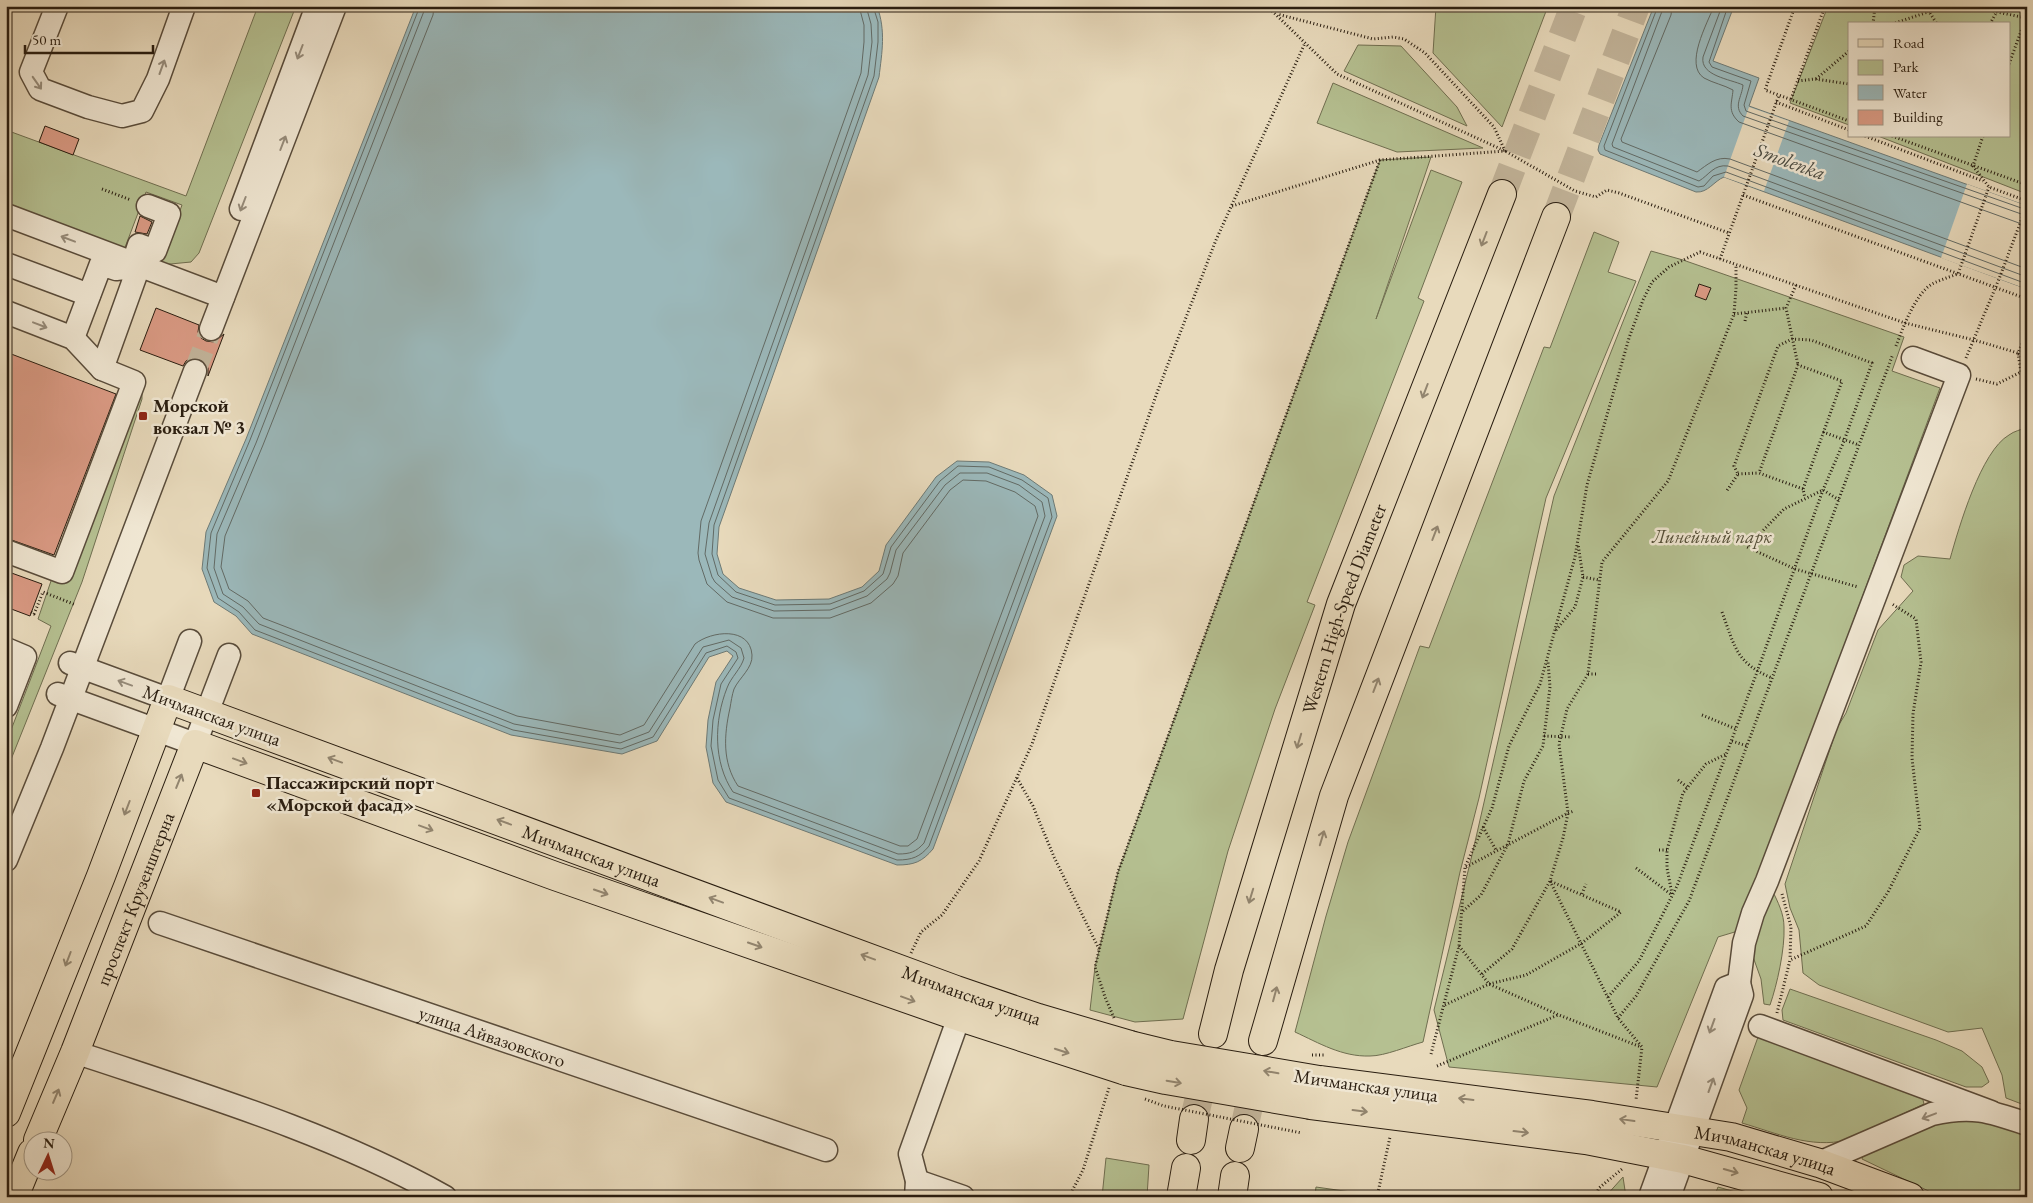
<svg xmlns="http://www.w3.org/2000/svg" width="2033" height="1203" viewBox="0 0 2033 1203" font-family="'EB Garamond',serif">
	<rect width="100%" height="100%" fill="#e8dabc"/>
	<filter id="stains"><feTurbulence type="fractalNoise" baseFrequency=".004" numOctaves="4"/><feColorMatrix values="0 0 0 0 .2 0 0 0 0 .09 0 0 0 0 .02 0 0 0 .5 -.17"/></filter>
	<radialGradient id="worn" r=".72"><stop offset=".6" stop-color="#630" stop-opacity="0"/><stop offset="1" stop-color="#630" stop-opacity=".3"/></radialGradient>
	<g fill="#b5c091" stroke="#6f6e50">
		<polygon points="258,6 296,6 199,253 191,262 160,265 182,205 146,192 124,250 6,205 6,130 186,196"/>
		<polygon points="1436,6 1548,6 1502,127 1433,53"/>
		<polygon points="1828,6 2027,6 2027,194 1878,136 2009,136 2009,24 1849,24 1849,125 1790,103"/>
		<polygon points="1358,45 1401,46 1457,107 1467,126 1344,71"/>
		<polygon points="1333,83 1483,148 1397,152 1317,123"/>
		<polygon points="1431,157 1376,319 1431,170 1462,182 1418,298 1424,301 1307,602 1315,605 1275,709 1228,851 1183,1019 1135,1022 1090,1010 1095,967 1118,872 1380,160"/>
		<path d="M1594,232L1619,242L1608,272L1636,281L1546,498L1479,798L1460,872L1423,1042C1408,1046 1385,1056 1370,1056C1342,1057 1319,1043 1295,1032L1326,916L1348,842L1420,646L1429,648L1544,347L1550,348Z"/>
		<polygon points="1651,251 1683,260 1904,337 1892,371 1940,388 1738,931 1718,937 1657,1087 1449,1067 1434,1010 1472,855 1554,496"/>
		<polygon points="139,391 142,394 142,399 82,582 6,772 6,743 51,626 38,619 52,578 66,582"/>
		<path d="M2027,427V1106L2006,1098L2002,1075L1982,1028L1948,1032L1819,985L1803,973L1799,930L1790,908L1785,884L1837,728L1846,713L1878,630L1913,591L1901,577L1904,565L1918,556L1950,559C1959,527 1981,451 2009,435C2014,431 2021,430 2027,427Z"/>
		<path d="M1772,890C1778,902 1784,914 1784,927C1785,949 1777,985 1770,1005L1764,1004L1761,979L1752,954L1756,918Z"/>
		<polygon points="1790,989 1936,1040 1962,1051 1982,1067 1989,1082 1982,1087 1966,1087 1783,1020 1782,1010"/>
		<path d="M1758,1037L1922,1096L1924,1104L1847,1140C1811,1149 1776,1133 1742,1123L1747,1108L1739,1090Z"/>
		<polygon points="1980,1118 2027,1136 2027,1197 1941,1197 1862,1159 1863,1156 1925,1125"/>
		<polygon points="1106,1158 1149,1165 1147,1197 1102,1197"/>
		<polygon points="1623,1177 1626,1197 1605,1197"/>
		<polygon points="1316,1187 1372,1195 1372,1197 1291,1197 1301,1193 1315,1195"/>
		<polygon points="1718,1187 1753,1197 1714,1197"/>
	</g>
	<g fill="#9bb8ba" stroke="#6d7a76">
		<path d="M416,6H877C886,31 882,52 879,77L719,527L717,554L723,574L739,588L776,600L829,599L862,587L879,571L886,545L936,477L957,461L989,462L1024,475L1052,495L1057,516L933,849C922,862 914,865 897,865L726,802L713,783L706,747L708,720L716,682L733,656L727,651L709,657L657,741L622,754L511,735L252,634L236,616L214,602L202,569L206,532L246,439Z"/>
		<path d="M1654,6H1734L1713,61L1759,78L1749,106L2027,206V289L1724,177C1714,181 1708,193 1696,192L1600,154L1598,150L1599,145Z"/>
	</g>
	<g fill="#e8dabc">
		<polygon points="1749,107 1789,121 1764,191 1724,177"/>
		<polygon points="1967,184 2027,206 2027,289 1941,258"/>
	</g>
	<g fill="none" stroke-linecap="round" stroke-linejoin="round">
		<g stroke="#626a65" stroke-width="1">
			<path d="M420,6L250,440L211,533L207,568L218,598L239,612L255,630L513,730L621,749L653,737L706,653L727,646L736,652L738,658L721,684L713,720L711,746L718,780L729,798L897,860C912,860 920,857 929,846L1052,517L1048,498L1022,480L989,467L958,466L940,481L891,547L883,574L864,591L830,604L775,605L736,592L718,575L712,554L714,525L874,76L878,42V22L873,6"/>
			<path d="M426,6L256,443L217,534L214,568L223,594L243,607L259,624L514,724L620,743L649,732L703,647L729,640L741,648L744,658C741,669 731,677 727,688C714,721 713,762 733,792L898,854C910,854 916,852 924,843L1045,516L1042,502L1019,485L987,473H960L945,485L896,550L890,573L887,579L867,596L830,610L774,611L732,597L715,582L712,577L705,554L709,523L868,75L872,42L871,24L866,6"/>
			<path d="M434,6L433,15L263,445L225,536L221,567L229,589L248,601L263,618L517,716L620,735L644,725L695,644C711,631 750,626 752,655C753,668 739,678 734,689C732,695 731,702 730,708C724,735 722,762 738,786L900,846H908L917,839L1038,516L1035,506L1015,492L986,481L963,480L950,490L903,553L898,576L893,584L871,603L830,618H773L727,602L707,584L699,560L698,553L701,521L861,73L864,42V25L859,6"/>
			<polyline points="1658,6 1604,146 1605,150 1698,187 1704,186 1713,176 1726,172 2027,284"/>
			<path d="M1664,6L1612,144L1613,147L1699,181C1709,175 1714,164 1728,166L2027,277"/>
			<path d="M1672,6L1671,15L1621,139L1622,142L1697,172C1707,165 1716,156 1730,159L2027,269"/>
			<path d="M1714,6C1707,24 1684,65 1704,78C1713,83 1724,85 1733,90C1732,103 1727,111 1739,122L2019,223L2027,224"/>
			<path d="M1722,6L1703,57C1700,76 1730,79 1743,85C1742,97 1733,106 1743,116L2027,216"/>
			<polyline points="1728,6 1709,62 1712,67 1751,81 1744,105 1746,111 2027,210"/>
		</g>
	</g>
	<g fill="#db9b85" stroke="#291d10">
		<polygon points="45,126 79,139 73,155 39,142"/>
		<polygon points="140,216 152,222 147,234 135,232"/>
		<polygon points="1699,284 1711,288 1706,300 1695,296"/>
		<polygon points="156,308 199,325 198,332 201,338 206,341 214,342 224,334 208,376 208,368 205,363 200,359 192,358 186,361 183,366 140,350"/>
		<polygon points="6,352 116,394 54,555 6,538"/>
		<polygon points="6,571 42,584 30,616 6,607"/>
	</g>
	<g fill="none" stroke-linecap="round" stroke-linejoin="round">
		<polyline stroke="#c2b49a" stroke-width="22" stroke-dasharray="22 11" stroke-linecap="butt" points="195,371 211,329"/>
		<g stroke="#c2b49a" stroke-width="28" stroke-dasharray="28 14" stroke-linecap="butt">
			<polyline points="1502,194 1574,6"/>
			<polyline points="1556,217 1636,6"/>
			<polyline points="1194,1119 1207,1063"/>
			<polyline points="1244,1129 1263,1041"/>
		</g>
		<defs>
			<g id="minor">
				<polyline points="57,6 31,72 40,89 88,107 122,116 142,111 158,79 184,6"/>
				<polyline points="241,209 317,6"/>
				<polyline points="6,215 223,297"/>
				<polyline points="133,263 139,245 155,251 169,214 148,206"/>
				<polyline points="6,264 89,295"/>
				<polyline points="6,312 73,338 102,369 134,382 62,572 6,551"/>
				<polyline points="211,329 335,6"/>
				<polyline points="73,338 101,264 116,269 139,266 102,369"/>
				<polyline points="6,649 25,657 6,706"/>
				<polyline points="70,663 168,699 190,641"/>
				<polyline points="58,694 195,744 229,655"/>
				<polyline points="6,860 52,748 195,371"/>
				<path id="s1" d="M160,923L826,1150"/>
				<polyline points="1739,983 1744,943 1753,913 1767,881 1959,375 1913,358"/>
				<polyline points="1760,1026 1991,1112"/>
				<path d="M75,1052C200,1094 329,1132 445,1197"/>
				<path d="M1819,1163L1932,1114C1972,1105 1989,1111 2027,1124"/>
				<polyline points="917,1181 963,1197"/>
				<polyline points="916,1197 917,1181 910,1154 959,1017"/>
				<polyline points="1650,1197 1726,988 1739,983 1742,995 1669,1197"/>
			</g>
			<g id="major">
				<path id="s2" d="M1319,1080L1592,1115L1731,1137L1819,1163L1910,1197"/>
				<polyline points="1311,1105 1586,1140 1683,1159 1819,1197"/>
				<path id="s3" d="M6,1113L101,876L168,699L956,990L1038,1018L1130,1045"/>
				<path id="s4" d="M38,1140L75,1052L195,744L555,876L948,1013L1126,1071"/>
				<polyline points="14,1197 32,1153"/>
			</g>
			<g id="highway">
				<path id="s5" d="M1213,1034L1229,970L1341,604L1502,194"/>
				<polyline points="1263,1041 1334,796 1556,217"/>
				<polyline points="1191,1140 1194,1119"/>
				<polyline points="1240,1148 1244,1129"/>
				<polyline points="1181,1197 1186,1168"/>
				<polyline points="1232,1197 1235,1176"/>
			</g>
		</defs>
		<use href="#minor" stroke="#594c3b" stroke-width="25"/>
		<use href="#major" stroke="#291d10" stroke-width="30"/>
		<use href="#highway" stroke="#291d10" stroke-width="30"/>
		<g stroke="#291d10" stroke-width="3" stroke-dasharray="1 2.5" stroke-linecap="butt">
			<polyline points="1267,6 1337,74 1505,151 1575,191 1596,197 1607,190 1619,193 1729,233"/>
			<polyline points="1795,6 1765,90 1849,121"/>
			<polyline points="1918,6 1930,13 1937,24"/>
			<polyline points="1969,6 2026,18"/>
			<polyline points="1873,24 1875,6"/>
			<polyline points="1892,24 1946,6"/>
			<polyline points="1990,24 2000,6"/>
			<polyline points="2009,64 2027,15"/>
			<polyline points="1816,79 1849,51"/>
			<polyline points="1798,81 1815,79 1849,84"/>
			<polyline points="1791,99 1825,6"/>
			<polyline points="1776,102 1849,130"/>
			<polyline points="1865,136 1983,181"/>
			<polyline points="1892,136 2027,185"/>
			<polyline points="1983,136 1973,166 1989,187 2027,201"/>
			<polyline points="102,189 131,200"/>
			<polyline points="1743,195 2027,299"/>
			<polyline points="1232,206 1380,160"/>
			<polyline points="1720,259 1779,95"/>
			<polyline points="1796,285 1786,308 1798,365"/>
			<polyline points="1734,314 1786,308"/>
			<polyline points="1745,321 1747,312"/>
			<path d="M1896,346C1903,328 1915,294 1932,284C1940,280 1949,277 1958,274L1989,187"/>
			<polyline points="2018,354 2027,358"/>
			<polyline points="1966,358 1999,279 2027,205"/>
			<polyline points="1976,379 1997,384 2021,372 2018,353"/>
			<polyline points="1823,432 1859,445"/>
			<polyline points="1738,474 1759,473"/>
			<polyline points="1803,489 1759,473 1798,365 1842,381 1803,489 1805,498"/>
			<polyline points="1839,500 1823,490 1784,509 1747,547 1795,569 1858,587"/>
			<polyline points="1583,577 1599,580"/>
			<polyline points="31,612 34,614 43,592 76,605"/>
			<path d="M1722,612C1735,647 1736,663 1772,678"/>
			<polyline points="1556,630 1575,607 1583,577 1578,544"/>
			<polyline points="1588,674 1598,674"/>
			<polyline points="1702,715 1736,729"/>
			<polyline points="1544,736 1572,737"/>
			<polyline points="1732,741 1747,746"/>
			<polyline points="1017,778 1033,806 1054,857 1099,949"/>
			<polyline points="1678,780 1687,787"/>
			<polyline points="1483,827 1496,850"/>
			<polyline points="1659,850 1667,850"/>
			<polyline points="1466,867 1568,813 1574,811"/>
			<polyline points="1636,868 1672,895"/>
			<polyline points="1550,881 1618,1018 1642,1047 1636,1100"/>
			<polyline points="1582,894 1586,884"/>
			<polyline points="1672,894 1667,868 1667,850 1683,793 1706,764 1726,754"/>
			<polyline points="1782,894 1791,927 1790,959"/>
			<polyline points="1463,911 1481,895 1508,844 1524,781 1543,746 1550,687 1548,662"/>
			<polyline points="1459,946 1489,984 1559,1015 1641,1047"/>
			<polyline points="911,953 921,932 942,915 979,861 1032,744 1158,390 1216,240 1305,43"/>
			<polyline points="1482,974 1512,949 1550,881 1563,838 1568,813 1559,744 1567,709 1588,674 1602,562 1668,481 1734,314 1736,288 1736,265"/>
			<polyline points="1608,997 1639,961 1677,886 1757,672 1823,490 1844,441 1872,363 1811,340 1792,339 1778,346 1734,466 1738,474 1726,492"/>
			<polyline points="1445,1005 1489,984 1526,975 1582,943 1621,912 1550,881"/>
			<polyline points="1777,1013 1790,960 1866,926 1888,892 1920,828 1912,758 1913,714 1921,662 1916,619 1892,604"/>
			<polyline points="1114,1018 1105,997 1095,967 1118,872 1380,160 1505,151 1494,127 1425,53 1404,39 1393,37 1373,39 1277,14"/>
			<polyline points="1618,1018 1636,996 1689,901 1893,354"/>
			<polyline points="1431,1054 1459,946 1465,867 1492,808 1509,746 1540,684 1575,557 1587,485 1629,338 1643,300 1652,282 1669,267 1700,252 1905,323 1974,340 2018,353 2027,332"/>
			<polyline points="1437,1066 1558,1015"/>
			<polyline points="1069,1197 1083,1170 1109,1088"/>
			<polyline points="1377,1197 1390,1137"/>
			<polyline points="1595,1197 1599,1188 1622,1169"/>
		</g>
		<use href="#minor" stroke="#f0e7d3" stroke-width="22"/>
		<use href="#major" stroke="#e8dabc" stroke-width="28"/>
		<use href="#highway" stroke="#e8dabc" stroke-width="28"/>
		<defs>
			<g id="major-bridge">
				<polyline points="1130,1045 1171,1055 1319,1080"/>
				<polyline points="1126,1071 1166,1080 1311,1105"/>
			</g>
		</defs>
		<use href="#major-bridge" stroke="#291d10" stroke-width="30" stroke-linecap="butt"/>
		<g stroke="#291d10" stroke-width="3" stroke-dasharray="1 2.5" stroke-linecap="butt">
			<polyline points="1312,1055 1326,1055"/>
			<polyline points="1145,1099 1164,1106 1302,1133"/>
		</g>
		<use href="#major-bridge" stroke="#e8dabc" stroke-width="28"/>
	</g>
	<defs><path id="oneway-shaft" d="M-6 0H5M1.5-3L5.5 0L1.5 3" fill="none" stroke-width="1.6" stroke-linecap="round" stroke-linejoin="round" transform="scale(1.25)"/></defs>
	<g stroke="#968c7b">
		<use href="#oneway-shaft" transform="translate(300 52) rotate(111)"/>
		<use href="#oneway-shaft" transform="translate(162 67) rotate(-70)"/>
		<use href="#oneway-shaft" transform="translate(37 83) rotate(55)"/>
		<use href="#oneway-shaft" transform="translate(283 143) rotate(-69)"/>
		<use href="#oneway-shaft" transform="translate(243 204) rotate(111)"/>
		<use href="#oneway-shaft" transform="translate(68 239) rotate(-159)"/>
		<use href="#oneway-shaft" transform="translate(40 325) rotate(21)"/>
		<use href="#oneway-shaft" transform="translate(125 683) rotate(-160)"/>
		<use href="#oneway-shaft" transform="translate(1712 1026) rotate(110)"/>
		<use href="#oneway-shaft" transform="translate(1711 1085) rotate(-70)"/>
		<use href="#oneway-shaft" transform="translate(1929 1116) rotate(159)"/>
	</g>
	<g stroke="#92856f">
		<use href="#oneway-shaft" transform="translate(1484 239) rotate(111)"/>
		<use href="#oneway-shaft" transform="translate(1425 391) rotate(111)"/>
		<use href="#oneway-shaft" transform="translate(1435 533) rotate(-69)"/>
		<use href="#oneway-shaft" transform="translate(1376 685) rotate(-69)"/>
		<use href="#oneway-shaft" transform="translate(1299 741) rotate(107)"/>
		<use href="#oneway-shaft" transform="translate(335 760) rotate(-160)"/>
		<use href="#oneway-shaft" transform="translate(240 761) rotate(20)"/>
		<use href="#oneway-shaft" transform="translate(179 781) rotate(-68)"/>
		<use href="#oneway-shaft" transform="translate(127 808) rotate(111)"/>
		<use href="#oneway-shaft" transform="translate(504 822) rotate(-160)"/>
		<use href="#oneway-shaft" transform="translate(426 828) rotate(20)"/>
		<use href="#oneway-shaft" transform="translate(1322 838) rotate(-73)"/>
		<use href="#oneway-shaft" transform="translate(601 892) rotate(19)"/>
		<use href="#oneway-shaft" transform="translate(1251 896) rotate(107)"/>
		<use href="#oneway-shaft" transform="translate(716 900) rotate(-160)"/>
		<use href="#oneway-shaft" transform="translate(755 945) rotate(19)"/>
		<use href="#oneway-shaft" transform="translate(868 957) rotate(-160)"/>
		<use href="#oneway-shaft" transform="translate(68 959) rotate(111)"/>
		<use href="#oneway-shaft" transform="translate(1275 994) rotate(-75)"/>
		<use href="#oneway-shaft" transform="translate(908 999) rotate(20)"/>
		<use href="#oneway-shaft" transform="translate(1062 1051) rotate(18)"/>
		<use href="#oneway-shaft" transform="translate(1271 1072) rotate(-170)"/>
		<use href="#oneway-shaft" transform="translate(1174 1082) rotate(10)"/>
		<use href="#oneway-shaft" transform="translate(56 1096) rotate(-67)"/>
		<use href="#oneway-shaft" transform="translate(1466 1099) rotate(-173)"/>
		<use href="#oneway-shaft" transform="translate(1360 1111) rotate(7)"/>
		<use href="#oneway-shaft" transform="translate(1627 1120) rotate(-172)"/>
		<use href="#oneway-shaft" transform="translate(1521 1132) rotate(7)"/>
		<use href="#oneway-shaft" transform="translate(1731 1171) rotate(16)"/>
	</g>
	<g fill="#8f2418" stroke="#f0e7d3" stroke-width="2">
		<rect x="138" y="411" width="10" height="10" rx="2.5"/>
		<rect x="251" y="788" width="10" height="10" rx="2.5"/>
	</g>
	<g text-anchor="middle" stroke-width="5" stroke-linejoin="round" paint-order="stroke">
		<g font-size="19" font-weight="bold" fill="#291d10" stroke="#f0e7d3" text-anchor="start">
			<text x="153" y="412">Морской<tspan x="153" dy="22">вокзал № 3</tspan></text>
			<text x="266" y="789">Пассажирский порт<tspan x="266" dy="22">«Морской фасад»</tspan></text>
		</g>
		<g font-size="19" font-style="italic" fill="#534e37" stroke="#f0e7d3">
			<text x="1712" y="543">Линейный парк</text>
		</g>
		<g font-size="19" fill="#291d10" stroke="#f0e7d3">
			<text dy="7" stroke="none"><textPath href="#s5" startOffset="445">Western High-Speed Diameter</textPath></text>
			<text transform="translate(212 715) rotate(20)" y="7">Мичманская улица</text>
			<text dy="7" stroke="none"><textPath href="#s3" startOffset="896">Мичманская улица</textPath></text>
			<text dy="7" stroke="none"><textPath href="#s4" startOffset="260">проспект Крузенштерна</textPath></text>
			<text dy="7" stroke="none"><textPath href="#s3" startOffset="1301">Мичманская улица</textPath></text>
			<text dy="7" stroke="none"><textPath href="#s1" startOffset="351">улица Айвазовского</textPath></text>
			<text transform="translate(1366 1085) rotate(8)" y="7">Мичманская улица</text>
			<text dy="7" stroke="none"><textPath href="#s2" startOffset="452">Мичманская улица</textPath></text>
		</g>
		<g font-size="20" font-style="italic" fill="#4b4c43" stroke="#f0e7d3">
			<text transform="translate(1790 161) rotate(20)" y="7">Smolenka</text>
		</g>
	</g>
	<rect width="2033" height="1203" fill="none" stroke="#e8dabc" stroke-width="25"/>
	<rect x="8" y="8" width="2018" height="1188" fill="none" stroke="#291d10" stroke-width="2.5"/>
	<rect x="12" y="12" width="2008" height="1178" fill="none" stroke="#291d10"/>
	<rect x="1848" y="22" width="162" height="115" fill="#f0e7d3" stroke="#a09685"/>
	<rect x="1858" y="39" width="25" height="8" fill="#e8dabc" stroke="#a09685"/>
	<text x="1893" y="48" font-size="15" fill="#291d10">Road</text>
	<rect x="1858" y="60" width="25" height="15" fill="#b5c091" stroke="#a09685"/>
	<text x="1893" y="72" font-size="15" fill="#291d10">Park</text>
	<rect x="1858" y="85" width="25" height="15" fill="#9bb8ba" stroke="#a09685"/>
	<text x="1893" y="98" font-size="15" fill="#291d10">Water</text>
	<rect x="1858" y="110" width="25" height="15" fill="#db9b85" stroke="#a09685"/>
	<text x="1893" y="122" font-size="15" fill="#291d10">Building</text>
	<g transform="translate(48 1156) rotate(4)"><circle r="24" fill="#f0e7d3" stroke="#a09685"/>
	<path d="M0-4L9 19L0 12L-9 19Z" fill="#8f2418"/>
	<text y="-8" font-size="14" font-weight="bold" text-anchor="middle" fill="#291d10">N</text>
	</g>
	<path d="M25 45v8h128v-8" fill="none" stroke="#291d10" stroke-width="2.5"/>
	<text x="32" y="45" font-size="15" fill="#291d10" stroke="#f0e7d3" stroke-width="4" paint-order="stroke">50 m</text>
	<rect width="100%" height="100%" filter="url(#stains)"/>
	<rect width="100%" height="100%" fill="url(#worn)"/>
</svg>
